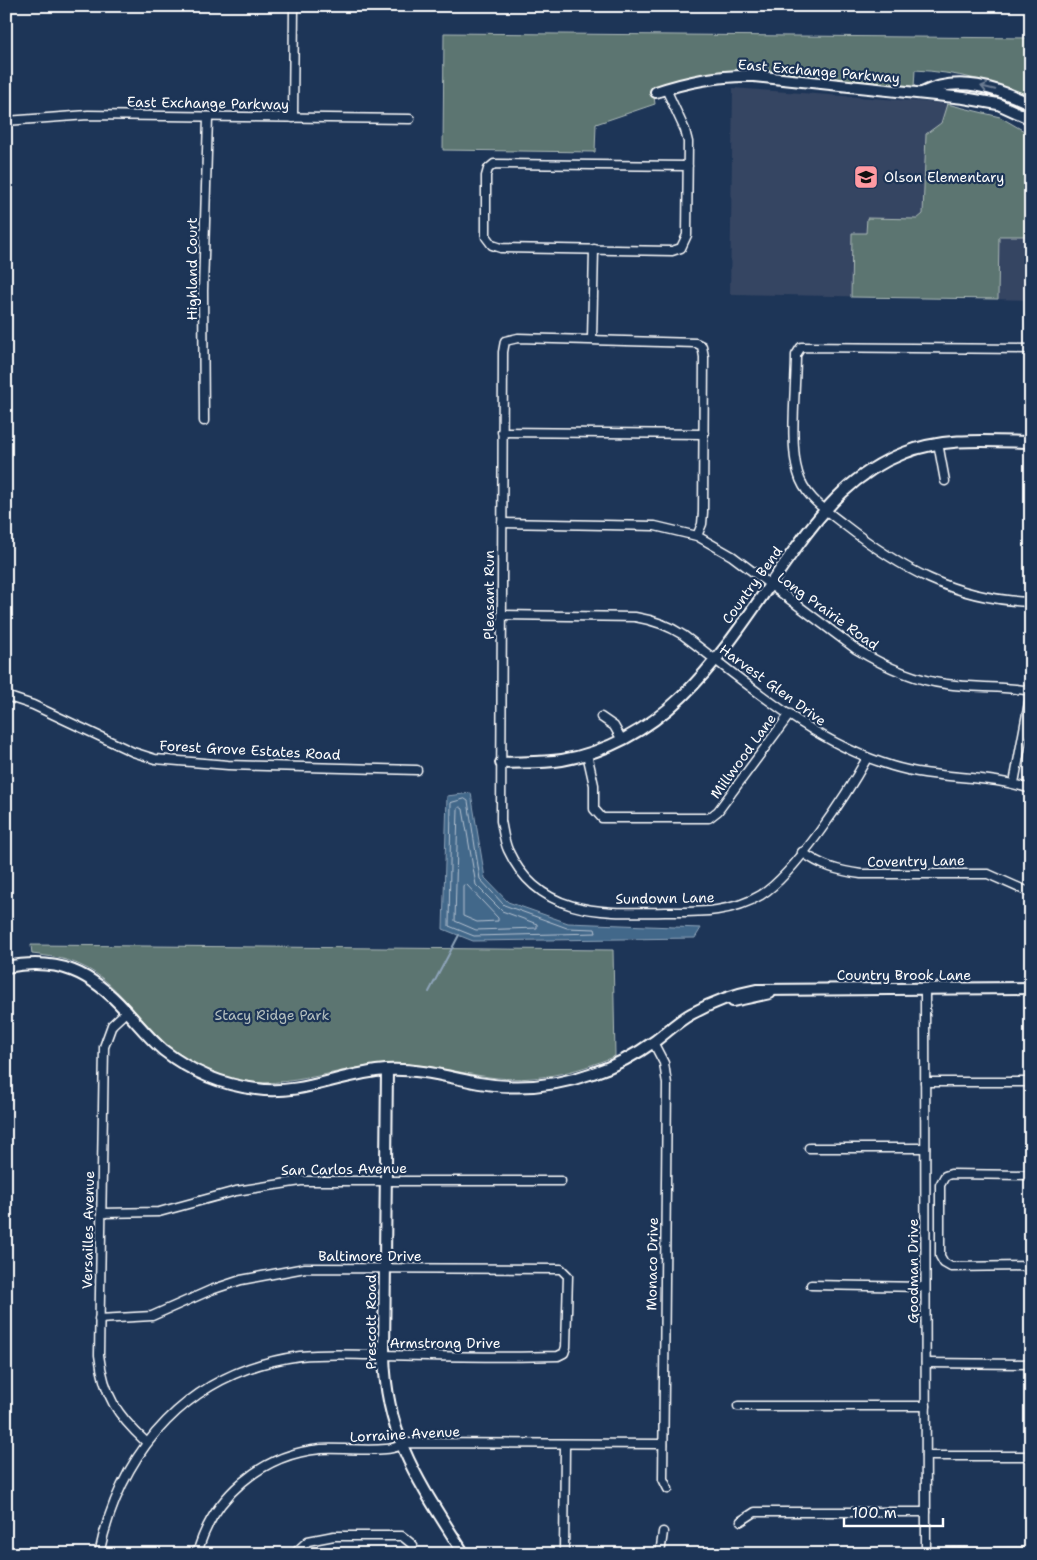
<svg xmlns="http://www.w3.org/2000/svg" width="1037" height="1560" viewBox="0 0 1037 1560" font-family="'Shantell Sans',sans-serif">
	<rect width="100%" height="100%" fill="#1d3557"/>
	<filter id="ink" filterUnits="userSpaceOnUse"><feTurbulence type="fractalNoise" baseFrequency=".02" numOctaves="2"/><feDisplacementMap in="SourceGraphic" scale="10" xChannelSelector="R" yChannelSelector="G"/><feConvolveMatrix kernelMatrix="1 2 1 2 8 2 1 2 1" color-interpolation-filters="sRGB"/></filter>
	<g filter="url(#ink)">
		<polygon fill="#354462" points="733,88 941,103 1000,117 999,236 1031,236 1031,300 730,294"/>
		<g fill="#5b7471" stroke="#adbab8">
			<path d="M444,33L1031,38V96C993,82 956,72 915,70L914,87L763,70L712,75L653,89L655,104L596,124L595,152L443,150Z"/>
			<polygon points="947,104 1000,117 1031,135 1031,236 999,236 998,299 851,297 852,233 866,233 867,218 917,219 923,214 926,134 941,123"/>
			<path d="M31,945L613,950L615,1056C575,1073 533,1083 489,1077C459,1073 430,1064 400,1064C343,1063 289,1093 232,1079C218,1076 202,1067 190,1061C145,1037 125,984 80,965C65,958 48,956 32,954Z"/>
		</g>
		<polygon fill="#43678a" stroke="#8ea4b9" points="471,793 485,878 508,902 568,923 701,928 695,938 473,941 443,929 447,796"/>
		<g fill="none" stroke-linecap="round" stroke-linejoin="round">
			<g stroke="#b4c2d0" stroke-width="1">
				<polygon points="465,799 468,801 480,879 504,905 567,928 595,929 596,933 474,936 449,926 451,803"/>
				<polygon points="460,807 463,809 476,885 502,911 537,924 537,928 476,930 455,921 458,809"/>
				<polygon points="466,884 498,918 498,921 477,922 463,916 463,886"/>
			</g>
			<polyline stroke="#8ea4b9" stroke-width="2" points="429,992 459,935"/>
			<defs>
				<g id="minor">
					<polyline points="666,89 685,130 688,142 687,235 681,248 672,251 501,248 492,245 486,237 486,176 488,169 494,164 688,166"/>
					<polyline points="293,118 294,6"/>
					<polyline points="6,121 88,115 410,119"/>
					<polyline points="592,339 594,249"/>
					<path d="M1031,349L801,347L796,355C796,388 789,444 798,473C804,496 824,509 842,523C901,569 954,599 1031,602"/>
					<polyline points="204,421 203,291 208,117"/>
					<polyline points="502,432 704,434"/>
					<polyline points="938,443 945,481"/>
					<path d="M502,523L655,526L697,536L732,556L856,649C884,666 913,680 946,684C974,688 1002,686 1031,691"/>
					<path d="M697,536L702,524L703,512L704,357L702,346L696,343L518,338L505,341L503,352L501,821C503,830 504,841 508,850C539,917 603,913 665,912C699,912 731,913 761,895C795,874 847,794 867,758"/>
					<path d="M502,615L635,617C653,620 668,625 683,635C748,684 812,742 892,766C938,780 986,774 1031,789"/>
					<polyline points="6,696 33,705 133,752 155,759 228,765 417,770"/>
					<polyline points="601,717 614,726 622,740"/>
					<polyline points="587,754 594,785 594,809 602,818 709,818 718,811 790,714"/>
					<polyline points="1014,783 1031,692"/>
					<path d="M802,852C821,866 839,871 861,874H988L1031,893"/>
					<polyline points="925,989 926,1554"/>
					<path d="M127,1011L112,1025L104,1047L99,1355C104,1396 117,1415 146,1442"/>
					<polyline points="653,1042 664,1063 667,1084 663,1479 668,1489"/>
					<polyline points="925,1082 1031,1082"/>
					<polyline points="809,1148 925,1148"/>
					<polyline points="1031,1175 951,1174 945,1176 940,1185 940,1256 944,1263 951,1267 1031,1266"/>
					<polyline points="101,1213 159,1212 236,1191 301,1181 561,1181"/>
					<polyline points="811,1285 925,1287"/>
					<polyline points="926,1363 1031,1364"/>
					<polyline points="738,1406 926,1406"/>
					<polyline points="926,1456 1031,1456"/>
					<polyline points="741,1521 755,1512 926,1512"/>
					<polyline points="926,1553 1031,1552"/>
					<path d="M99,1554C121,1448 190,1371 300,1356C326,1353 353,1355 380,1355C439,1356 498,1358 558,1356L564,1353L566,1347L568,1276L561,1269L305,1268L241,1280L211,1290L152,1316L99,1319"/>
					<path d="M197,1554C212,1497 262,1454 321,1449C343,1448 365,1451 386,1449C393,1449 401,1445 408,1443L663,1444"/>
					<polyline points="294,1554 308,1541 334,1536 402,1536 413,1545"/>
					<polyline points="564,1554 565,1444"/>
					<polyline points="660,1554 663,1532"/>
				</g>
				<g id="tertiary">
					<path d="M656,92C688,81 719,75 754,76L964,98L998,104L1031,119"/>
					<path d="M922,93C958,75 997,88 1031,104"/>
					<path d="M501,763C521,762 542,763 562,760C678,740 732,636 795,549C825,507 855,472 904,453C944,437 988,441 1031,442"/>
					<path d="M6,967C59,957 91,972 126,1011C138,1024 149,1038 163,1050C190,1071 222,1085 256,1089C301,1096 342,1073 386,1070C418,1068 448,1077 479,1083C518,1090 557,1086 593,1073C615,1066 637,1054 655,1041C667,1032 678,1021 691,1014C711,1003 735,994 757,990L1031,988"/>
					<polyline points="733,1001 770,993"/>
					<path d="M387,1070L384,1355C386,1439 421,1485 464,1554"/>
				</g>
			</defs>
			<use href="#minor" stroke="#fff" stroke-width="11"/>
			<use href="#tertiary" stroke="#fff" stroke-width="14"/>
			<use href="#minor" stroke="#1d3557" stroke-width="8"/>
			<use href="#tertiary" stroke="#1d3557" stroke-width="10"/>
		</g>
		<defs><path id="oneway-shaft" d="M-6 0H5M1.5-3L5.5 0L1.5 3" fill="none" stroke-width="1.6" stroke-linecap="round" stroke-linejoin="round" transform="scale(1.25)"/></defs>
		<use stroke="#6c7c92" href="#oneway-shaft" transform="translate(988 88) rotate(-166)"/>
	</g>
	<defs>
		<symbol id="school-square" viewBox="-11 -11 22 22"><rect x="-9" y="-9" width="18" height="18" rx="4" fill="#ff9aa2" stroke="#1d3557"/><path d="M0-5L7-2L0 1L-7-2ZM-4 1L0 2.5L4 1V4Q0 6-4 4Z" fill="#111"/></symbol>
	</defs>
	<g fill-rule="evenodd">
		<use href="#school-square" x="852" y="163" width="28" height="28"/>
	</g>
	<g text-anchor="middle" stroke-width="4.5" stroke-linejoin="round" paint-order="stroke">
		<g font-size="14" fill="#fff" stroke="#1d3557">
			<text transform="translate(819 71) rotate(5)" y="5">East Exchange Parkway</text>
			<text transform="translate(208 103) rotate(1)" y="5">East Exchange Parkway</text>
			<text transform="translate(192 269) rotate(-90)" y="5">Highland Court</text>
			<text transform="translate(752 585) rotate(-54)" y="5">Country Bend</text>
			<text transform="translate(489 595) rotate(-90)" y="5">Pleasant Run</text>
			<text transform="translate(828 611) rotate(36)" y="5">Long Prairie Road</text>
			<text transform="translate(773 685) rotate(36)" y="5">Harvest Glen Drive</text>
			<text transform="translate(250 750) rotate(3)" y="5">Forest Grove Estates Road</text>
			<text transform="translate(743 756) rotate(-54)" y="5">Millwood Lane</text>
			<text transform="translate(916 861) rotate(-1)" y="5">Coventry Lane</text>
			<text transform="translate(665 898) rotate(-1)" y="5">Sundown Lane</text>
			<text x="904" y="980">Country Brook Lane</text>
			<text transform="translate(344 1169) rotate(-1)" y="5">San Carlos Avenue</text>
			<text transform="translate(88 1230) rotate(-89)" y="5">Versailles Avenue</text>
			<text x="370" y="1261">Baltimore Drive</text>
			<text transform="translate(652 1264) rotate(-89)" y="5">Monaco Drive</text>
			<text transform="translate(913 1271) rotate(-90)" y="5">Goodman Drive</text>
			<text transform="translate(371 1322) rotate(-90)" y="5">Prescott Road</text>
			<text x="445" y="1348">Armstrong Drive</text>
			<text transform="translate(405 1434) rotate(-3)" y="5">Lorraine Avenue</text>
		</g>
		<g font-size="14" fill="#fff" stroke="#1d3557" text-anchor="start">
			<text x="884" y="182">Olson Elementary</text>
		</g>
		<g font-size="14" fill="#b5c0bf" stroke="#1d3557">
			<text x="272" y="1020">Stacy Ridge Park</text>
		</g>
	</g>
	<rect width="1037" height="1560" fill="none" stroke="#1d3557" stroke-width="25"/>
	<rect x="12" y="12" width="1012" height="1535" fill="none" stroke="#fff" stroke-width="2" filter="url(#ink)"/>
	<path d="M844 1518v8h99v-8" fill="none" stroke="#ffffff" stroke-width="2.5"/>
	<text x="852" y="1518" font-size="15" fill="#ffffff" stroke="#1d3557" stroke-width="4" paint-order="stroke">100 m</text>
</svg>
